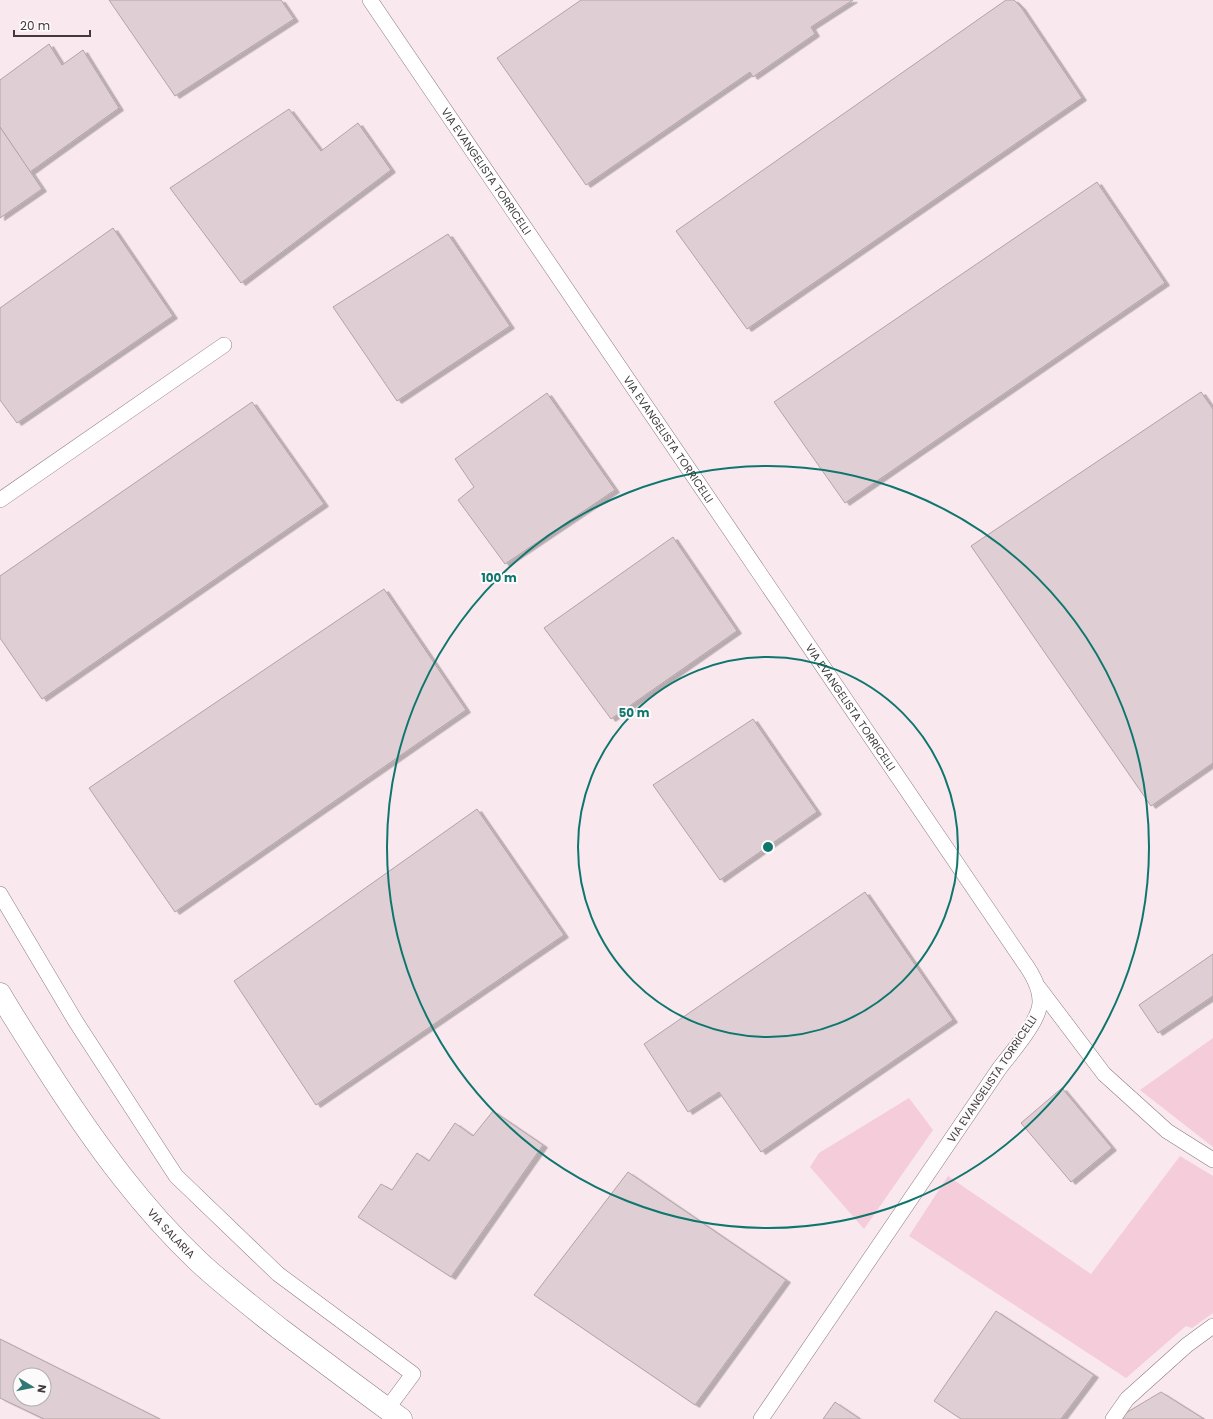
<svg xmlns="http://www.w3.org/2000/svg" width="1213" height="1419" viewBox="0 0 1213 1419" font-family="Poppins,sans-serif">
	<defs>
		<filter id="shadow"><feDropShadow dx="4.5" dy="2.5" stdDeviation="0" flood-color="#0004"/></filter>
	</defs>
	<rect width="100%" height="100%" fill="#f9e9ee"/>
	<g fill="#f5ccd9">
		<polygon points="1213,1038 1213,1147 1140,1090"/>
		<polygon points="909,1098 933,1130 864,1229 810,1167 819,1153"/>
		<polygon points="1180,1156 1213,1176 1213,1313 1192,1328 1186,1326 1126,1378 909,1236 948,1176 1091,1274"/>
	</g>
	<g fill="#dfcfd4" stroke="#b2a3a7" fill-rule="evenodd" filter="url(#shadow)">
		<polygon points="109,0 281,0 294,19 175,96"/>
		<polygon points="581,0 853,0 811,27 815,34 753,77 750,72 586,185 497,58"/>
		<polygon points="1006,0 1014,0 1021,7 1082,98 747,329 676,231"/>
		<polygon points="49,44 62,65 83,50 119,108 30,172 0,127 0,80"/>
		<polygon points="289,109 321,151 358,123 391,170 241,283 170,188"/>
		<polygon points="0,127 42,189 0,218"/>
		<polygon points="1097,182 1165,283 845,503 774,402"/>
		<polygon points="113,228 173,316 17,423 0,400 0,308"/>
		<polygon points="448,234 510,326 397,401 333,307"/>
		<polygon points="1201,392 1213,409 1213,763 1151,806 971,546"/>
		<polygon points="547,393 615,490 505,564 458,500 474,487 455,459"/>
		<polygon points="252,402 324,504 42,699 0,638 0,576"/>
		<polygon points="673,537 737,631 611,719 544,628"/>
		<polygon points="384,589 466,710 175,912 89,788"/>
		<polygon points="753,719 817,812 720,880 653,785"/>
		<polygon points="477,809 564,935 316,1105 234,981"/>
		<polygon points="865,892 953,1020 761,1152 719,1092 688,1112 644,1044"/>
		<polygon points="1213,954 1213,996 1158,1033 1139,1005"/>
		<polygon points="1062,1088 1112,1148 1071,1182 1021,1123"/>
		<polygon points="493,1111 543,1145 451,1277 358,1217 381,1184 392,1190 417,1153 429,1161 455,1123 473,1136"/>
		<polygon points="628,1172 786,1280 695,1405 534,1295"/>
		<polygon points="996,1311 1094,1375 1061,1419 961,1419 934,1401"/>
		<path d="M0,1339L160,1419H44L0,1398ZM20,1375H44V1399H20Z"/>
		<polygon points="1161,1392 1204,1419 1121,1419 1124,1414"/>
		<polygon points="835,1402 860,1419 823,1419"/>
	</g>
	<g fill="none" stroke-linecap="round" stroke-linejoin="round">
		<defs>
			<g id="lane">
				<path id="s1" d="M370,0L1023,961C1031,972 1040,986 1040,1001C1041,1020 1010,1054 999,1069L761,1419"/>
				<polyline points="0,500 224,345"/>
				<polyline points="0,894 76,1022 176,1176 278,1274 413,1374 387,1409"/>
				<polyline points="1039,988 1104,1074 1167,1131 1213,1160"/>
				<polyline points="1113,1419 1127,1399 1187,1345 1213,1326"/>
			</g>
			<g id="secondary">
				<path id="s2" d="M0,994C17,1023 36,1052 54,1080C97,1146 142,1208 199,1262C225,1286 252,1307 280,1329C320,1359 360,1389 401,1419"/>
			</g>
		</defs>
		<use href="#lane" stroke="#8b7c81" stroke-width="16"/>
		<use href="#secondary" stroke="#8b7c81" stroke-width="23"/>
		<use href="#lane" stroke="#fff" stroke-width="15"/>
		<use href="#secondary" stroke="#fff" stroke-width="22"/>
	</g>
	<g fill="none" stroke="#0f766e" stroke-width="2">
		<circle cx="768" cy="847" r="190"/>
		<circle cx="768" cy="847" r="381"/>
	</g>
	<g text-anchor="middle" stroke-width="4" stroke-linejoin="round" paint-order="stroke">
		<g font-size="11" fill="#403a3c" stroke="#fdfafb">
			<text dy="4" stroke="none"><textPath href="#s1" startOffset="207">VIA EVANGELISTA TORRICELLI</textPath></text>
			<text dy="4" stroke="none"><textPath href="#s1" startOffset="531">VIA EVANGELISTA TORRICELLI</textPath></text>
			<text dy="4" stroke="none"><textPath href="#s1" startOffset="855">VIA EVANGELISTA TORRICELLI</textPath></text>
			<text transform="translate(992 1079) rotate(-56)" y="4">VIA EVANGELISTA TORRICELLI</text>
			<text dy="4" stroke="none"><textPath href="#s2" startOffset="295">VIA SALARIA</textPath></text>
		</g>
	</g>
	<circle cx="768" cy="847" r="6" fill="#0f766e" stroke="#fdfafb" stroke-width="2"/>
	<g font-size="12" text-anchor="middle" font-weight="bold" fill="#0f766e" stroke="#fdfafb" stroke-width="4" stroke-linejoin="round" paint-order="stroke">
		<text x="499" y="582">100 m</text>
		<text x="634" y="717">50 m</text>
	</g>
	<g transform="translate(32 1387) rotate(100)"><circle r="19" fill="#fdfafb" stroke="#b1adaf"/>
	<path d="M0-3L7 15L0 10L-7 15Z" fill="#307873"/>
	<text y="-6" font-size="11" font-weight="bold" text-anchor="middle" fill="#403a3c">N</text>
	</g>
	<path d="M14 30v6h76v-6" fill="none" stroke="#403a3c" stroke-width="2"/>
	<text x="20" y="30" font-size="12" fill="#403a3c" stroke="#fdfafb" stroke-width="3" paint-order="stroke">20 m</text>
</svg>
